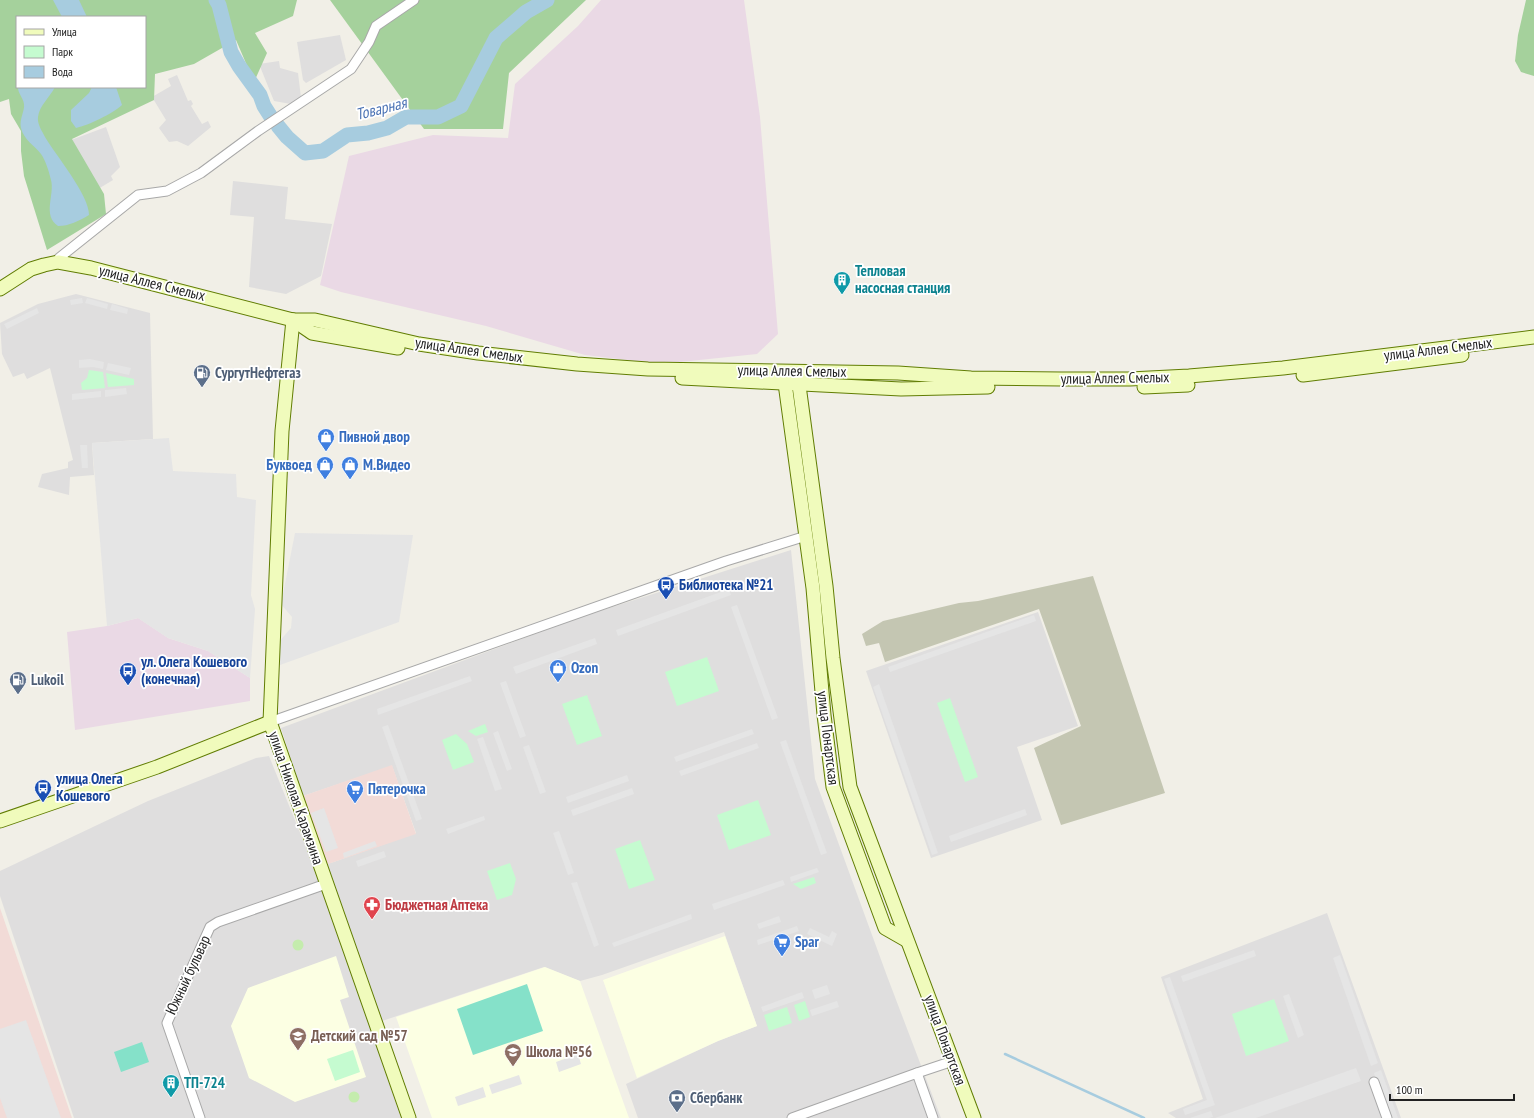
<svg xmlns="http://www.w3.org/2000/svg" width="1534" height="1118" viewBox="0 0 1534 1118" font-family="'PT Sans Narrow',sans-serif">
	<rect width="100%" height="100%" fill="#f1efe7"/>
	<g fill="#dfdede">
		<polygon points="340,35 346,60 306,83 303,80 297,42"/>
		<polygon points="279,61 280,68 298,73 302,106 274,101 259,64"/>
		<polygon points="177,75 188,101 191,100 193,104 191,106 202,124 208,121 211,127 188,146 177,141 169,142 159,128 166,120 152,97 171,86 168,79"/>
		<polygon points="106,127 120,167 111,176 113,180 93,192 63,143"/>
		<polygon points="233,181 288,187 285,219 332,224 321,276 286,294 249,287 254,217 230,215"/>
		<polygon points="76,294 150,313 153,439 92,443 94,475 70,477 69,495 38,487 42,474 68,468 68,462 73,460 50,368 27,379 24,373 13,377 2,354 0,323 38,304"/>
		<polygon points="791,550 815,779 887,976 941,1118 638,1118 626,1084 718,1041 757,1026 724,932 602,975 580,981 544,967 379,1022 325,865 416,833 392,766 303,796 281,728 578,618"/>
		<polygon points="1038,612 1078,726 1017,747 1042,820 931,858 866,671"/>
		<polygon points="269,756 326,897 401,1118 74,1118 0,896 0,871 148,801 256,758"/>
		<polygon points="1327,913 1401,1118 1176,1118 1168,1113 1203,1099 1161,977"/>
	</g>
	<g fill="#f2dbd7">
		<polygon points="392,765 416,834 325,865 303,796"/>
		<polygon points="0,908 72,1118 0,1118"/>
	</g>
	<g fill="#ead9e5">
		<polygon points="601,0 744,0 760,117 778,334 757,354 661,364 585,355 486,326 341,292 320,285 349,156 433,135 508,138 515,84 578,26"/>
		<polygon points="138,618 168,638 208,651 250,678 250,701 75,730 67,632 107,626"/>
	</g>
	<g fill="#fcffe3">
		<polygon points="725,936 757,1026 718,1041 637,1078 603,980"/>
		<polygon points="336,956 349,997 340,1000 366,1077 295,1102 249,1078 231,1026 248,988"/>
		<polygon points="545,967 580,981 629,1118 432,1118 396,1017"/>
	</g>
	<polygon fill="#c4c6b2" points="1093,576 1165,793 1061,825 1034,748 1081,726 1039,609 885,662 879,643 866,646 862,634 883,621 959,603 978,601"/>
	<g fill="#c4ecad">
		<circle cx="298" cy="945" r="5.5"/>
		<circle cx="354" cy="1097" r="5.5"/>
	</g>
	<g fill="#a5d19c" fill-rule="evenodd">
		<path d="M0,0H297L293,16L255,33L267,53L254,82L236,40L194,64L155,74L154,100L72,139L104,194L106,214L47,250L24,176L21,151V131L11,114L9,99L0,102ZM17,17H145V87H17Z"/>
		<polygon points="330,0 586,0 509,73 503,129 424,129"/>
		<polygon points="1526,0 1534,0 1534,76 1521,72 1515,61 1518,35"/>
	</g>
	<g fill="#c5fbd0">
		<polygon points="89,370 103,372 105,388 82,390 81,383 87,378"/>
		<polygon points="106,373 134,379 134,385 108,387"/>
		<polygon points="707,657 719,691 677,706 665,672"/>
		<polygon points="587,695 602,736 577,745 562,704"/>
		<polygon points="950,698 978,777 965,782 937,703"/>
		<polygon points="485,724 488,732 476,736 468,731"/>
		<polygon points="456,734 467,744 474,762 453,770 442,740"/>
		<polygon points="758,800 771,835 729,850 717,815"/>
		<polygon points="640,840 655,880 629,889 615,849"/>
		<polygon points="510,863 516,879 512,895 497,900 487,871"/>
		<polygon points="814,877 816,883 801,889 793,884"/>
		<polygon points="1274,999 1289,1041 1246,1056 1232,1014"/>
		<polygon points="805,1001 810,1017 799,1021 794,1005"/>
		<polygon points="787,1007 792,1023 769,1031 764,1015"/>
		<polygon points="353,1050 360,1072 335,1081 327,1059"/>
	</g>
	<g fill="#85e1c9">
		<polygon points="527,984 543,1031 473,1055 457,1009"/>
		<polygon points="142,1042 149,1062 121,1072 114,1052"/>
	</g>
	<g fill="#e5e5e5">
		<polygon points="82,298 83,303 71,305 70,300"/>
		<polygon points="87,298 108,304 107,309 85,303"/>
		<polygon points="112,304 128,309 127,314 110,310"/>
		<polygon points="37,308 39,313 7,329 4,324"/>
		<polygon points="90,359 104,362 103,369 93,367 79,368 79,360"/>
		<polygon points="108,363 131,368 129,375 106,370"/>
		<polygon points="126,388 127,394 105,397 105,390"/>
		<polygon points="101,391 101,397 72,400 72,394"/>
		<polygon points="169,438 173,471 236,474 237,497 256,500 251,595 255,609 250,678 208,651 168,638 138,618 107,626 92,443"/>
		<polygon points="80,445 87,445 88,468 82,468"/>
		<polygon points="295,533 413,535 399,622 280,665 278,643 291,628 292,617 281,604"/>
		<polygon points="729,589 731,595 618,636 616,630"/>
		<polygon points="737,605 778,718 772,720 731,607"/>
		<polygon points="1034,615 1036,621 890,672 888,667"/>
		<polygon points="595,638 597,644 516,674 513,667"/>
		<polygon points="470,676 472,681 378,715 377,709"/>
		<polygon points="506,681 526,736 520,738 500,683"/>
		<polygon points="879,684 938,853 932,855 873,687"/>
		<polygon points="388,725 422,819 416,821 382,727"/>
		<polygon points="752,729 754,734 676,762 674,757"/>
		<polygon points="498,731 512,769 507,771 493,733"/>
		<polygon points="483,737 502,789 495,791 477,739"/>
		<polygon points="786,740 827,853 821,855 780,742"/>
		<polygon points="757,743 759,748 681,776 679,771"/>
		<polygon points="529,745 546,792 540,794 523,747"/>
		<polygon points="627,775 629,781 568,803 566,797"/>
		<polygon points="632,788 634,794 573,816 571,810"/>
		<polygon points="324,808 338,848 326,852 311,813"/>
		<polygon points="1025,809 1027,815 951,842 949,836"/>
		<polygon points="484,816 485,820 448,834 446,829"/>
		<polygon points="559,831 574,873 568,875 553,833"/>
		<polygon points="375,841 377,846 344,858 343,853"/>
		<polygon points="384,851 386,857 358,867 356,861"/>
		<polygon points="817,868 819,872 791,882 790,877"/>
		<polygon points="783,880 785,885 714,910 712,904"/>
		<polygon points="577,882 599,945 594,947 571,883"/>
		<polygon points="691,914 692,919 614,947 612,943"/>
		<polygon points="779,916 781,922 759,929 757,924"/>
		<polygon points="797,926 799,931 758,945 757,940"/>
		<polygon points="810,928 829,937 832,931 837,934 832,946 807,934"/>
		<polygon points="1254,950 1256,956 1183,982 1181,976"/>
		<polygon points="1340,955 1378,1063 1371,1066 1333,958"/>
		<polygon points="1170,977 1215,1105 1185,1115 1183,1109 1207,1100 1164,979"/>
		<polygon points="827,985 830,994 815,999 812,990"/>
		<polygon points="802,992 804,998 763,1012 761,1007"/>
		<polygon points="1289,994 1304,1035 1298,1038 1283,996"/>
		<polygon points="837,1001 839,1007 812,1016 810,1010"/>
		<polygon points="26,1020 61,1118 7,1118 0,1098 0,1029"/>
		<polygon points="578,1054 581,1064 559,1072 556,1062"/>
		<polygon points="1356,1068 1361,1081 1256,1118 1215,1118"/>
		<polygon points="1381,1070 1398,1118 1389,1118 1374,1073"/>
		<polygon points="519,1075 522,1084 492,1094 489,1085"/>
		<polygon points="483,1087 486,1097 458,1106 455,1097"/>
		<polygon points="1211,1111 1213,1117 1209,1118 1190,1118"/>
	</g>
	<g fill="#a7ccdf">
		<polygon points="53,0 79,0 87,17 62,17"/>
		<path d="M18,87H55C50,97 39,106 38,117C37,124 42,131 45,137C55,154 90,196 89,215C79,221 69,226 58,226C42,215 55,195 51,180C49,172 46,161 41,154C34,145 24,140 21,128C19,119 25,111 24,104C23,97 18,94 18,87Z"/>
		<path d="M92,87H116L122,105C112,114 89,125 76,128L71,121V110L89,93Z"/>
	</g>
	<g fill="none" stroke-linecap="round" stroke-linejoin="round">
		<polyline stroke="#a7ccdf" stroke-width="2.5" points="1005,1054 1144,1118"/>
		<g stroke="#a7ccdf" stroke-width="15">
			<polyline points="216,0 219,5 231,52 239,66 260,95 264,106 271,117"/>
			<polyline points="278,126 287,137 305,153 323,151 347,135 368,133 387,128 406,117 438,117 461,106 496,38 526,12 547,0"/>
		</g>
		<defs>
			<g id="street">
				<polyline points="58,262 59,258 138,195 167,191 201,173 258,131 351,69 369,42 376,26 414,0"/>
				<polyline points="270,722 726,561 806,536"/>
				<polyline points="917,1073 953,1061"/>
				<polyline points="1374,1082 1387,1118"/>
				<polyline points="200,1118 167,1023 210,927 218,922 326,884"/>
				<polyline points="792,1118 917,1073 933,1118"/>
			</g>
			<g id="secondary">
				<polyline points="0,289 31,269 44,265 58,262 91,268 293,320 315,320 419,344 478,353 577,364 648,369 898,373 971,378 1061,379 1130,379 1189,376 1283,368 1534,337"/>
				<polyline points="293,320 312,333 398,348"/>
				<polyline points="293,320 282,431 270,722 409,1118"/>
				<polyline points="1303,375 1462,355"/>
				<polyline points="784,376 813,588 824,715 833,787 885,928 906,940"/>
				<polyline points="682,378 901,389 988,387"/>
				<polyline points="798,378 826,586 833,658 850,787 974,1118"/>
				<polyline points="1144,387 1188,385"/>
				<polyline points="0,821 157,767 270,722"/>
			</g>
		</defs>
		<use href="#street" stroke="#a8a8a8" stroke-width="11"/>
		<use href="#secondary" stroke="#617d03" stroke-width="15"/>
		<use href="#street" stroke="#fff" stroke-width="9"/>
		<use href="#secondary" stroke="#f0fbbc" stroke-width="13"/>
	</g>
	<defs>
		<symbol id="building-pin" viewBox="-11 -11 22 30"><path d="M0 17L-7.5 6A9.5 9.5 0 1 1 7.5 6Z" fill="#0f9aa8" stroke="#fff"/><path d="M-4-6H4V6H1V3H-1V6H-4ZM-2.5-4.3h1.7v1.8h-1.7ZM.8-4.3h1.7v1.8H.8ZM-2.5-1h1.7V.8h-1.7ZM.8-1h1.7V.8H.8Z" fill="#fff"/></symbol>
		<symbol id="fuel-pin" viewBox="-11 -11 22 30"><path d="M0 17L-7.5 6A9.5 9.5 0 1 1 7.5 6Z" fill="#5c6f8a" stroke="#fff"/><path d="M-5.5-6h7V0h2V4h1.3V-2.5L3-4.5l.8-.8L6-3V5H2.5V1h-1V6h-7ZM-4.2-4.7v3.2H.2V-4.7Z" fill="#fff"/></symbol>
		<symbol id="shop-pin" viewBox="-11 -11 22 30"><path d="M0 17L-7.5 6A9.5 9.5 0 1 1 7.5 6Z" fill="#3f7fe0" stroke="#fff"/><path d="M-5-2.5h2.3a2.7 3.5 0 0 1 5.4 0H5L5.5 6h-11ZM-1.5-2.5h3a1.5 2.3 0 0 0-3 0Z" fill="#fff"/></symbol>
		<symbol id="bus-pin" viewBox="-11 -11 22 30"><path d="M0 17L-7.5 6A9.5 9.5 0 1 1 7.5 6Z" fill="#1a4fb4" stroke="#fff"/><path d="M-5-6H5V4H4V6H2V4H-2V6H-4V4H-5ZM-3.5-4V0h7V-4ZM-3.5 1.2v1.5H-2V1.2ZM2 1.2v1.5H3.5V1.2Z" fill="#fff"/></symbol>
		<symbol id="supermarket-pin" viewBox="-11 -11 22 30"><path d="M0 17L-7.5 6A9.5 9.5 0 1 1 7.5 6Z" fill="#3f7fe0" stroke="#fff"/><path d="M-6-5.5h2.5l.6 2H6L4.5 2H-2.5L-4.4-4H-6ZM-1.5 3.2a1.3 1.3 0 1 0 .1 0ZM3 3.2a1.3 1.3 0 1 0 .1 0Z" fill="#fff"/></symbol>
		<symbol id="pharmacy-pin" viewBox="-11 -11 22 30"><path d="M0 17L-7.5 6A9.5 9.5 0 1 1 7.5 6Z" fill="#e0444e" stroke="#fff"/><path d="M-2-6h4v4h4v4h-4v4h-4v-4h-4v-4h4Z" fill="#fff"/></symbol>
		<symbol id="school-pin" viewBox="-11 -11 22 30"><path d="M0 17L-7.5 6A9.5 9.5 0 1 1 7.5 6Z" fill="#8d6e63" stroke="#fff"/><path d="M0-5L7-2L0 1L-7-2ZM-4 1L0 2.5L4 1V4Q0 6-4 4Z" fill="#fff"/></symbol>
		<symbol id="bank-pin" viewBox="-11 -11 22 30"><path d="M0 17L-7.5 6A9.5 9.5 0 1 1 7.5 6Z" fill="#5c6f8a" stroke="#fff"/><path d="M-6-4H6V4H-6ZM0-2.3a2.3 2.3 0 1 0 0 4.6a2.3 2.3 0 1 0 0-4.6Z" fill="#fff"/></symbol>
	</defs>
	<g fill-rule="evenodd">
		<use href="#building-pin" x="832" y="270" width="20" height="27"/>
		<use href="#fuel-pin" x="192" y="363" width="20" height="27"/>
		<use href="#shop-pin" x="316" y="427" width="20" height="27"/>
		<use href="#shop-pin" x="315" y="455" width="20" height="27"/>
		<use href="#shop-pin" x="340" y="455" width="20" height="27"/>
		<use href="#bus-pin" x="656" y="575" width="20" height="27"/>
		<use href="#shop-pin" x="548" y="658" width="20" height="27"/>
		<use href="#bus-pin" x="118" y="661" width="20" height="27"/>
		<use href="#fuel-pin" x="8" y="670" width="20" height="27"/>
		<use href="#bus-pin" x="33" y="778" width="20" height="27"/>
		<use href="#supermarket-pin" x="345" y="779" width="20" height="27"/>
		<use href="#pharmacy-pin" x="362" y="895" width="20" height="27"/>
		<use href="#supermarket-pin" x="772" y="932" width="20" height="27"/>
		<use href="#school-pin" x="288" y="1026" width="20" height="27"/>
		<use href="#school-pin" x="503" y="1042" width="20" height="27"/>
		<use href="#building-pin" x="161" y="1073" width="20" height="27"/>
		<use href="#bank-pin" x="667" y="1088" width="20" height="27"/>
	</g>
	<g text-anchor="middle" stroke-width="3.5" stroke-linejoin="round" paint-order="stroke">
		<g font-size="15" font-weight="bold" fill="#0d838f" stroke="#fff" text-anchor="start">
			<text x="855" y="276">Тепловая<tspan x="855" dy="17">насосная станция</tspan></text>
			<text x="184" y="1088">ТП-724</text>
		</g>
		<g font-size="15" fill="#212121" stroke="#fff">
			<text transform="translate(152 283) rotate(14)" y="5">улица Аллея Смелых</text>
			<text transform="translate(1438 349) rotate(-7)" y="5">улица Аллея Смелых</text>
			<text transform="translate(469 350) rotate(8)" y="5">улица Аллея Смелых</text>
			<text transform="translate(792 371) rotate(1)" y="5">улица Аллея Смелых</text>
			<text transform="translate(1115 378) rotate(-1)" y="5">улица Аллея Смелых</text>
			<text transform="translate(828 738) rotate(83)" y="5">улица Понартская</text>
			<text transform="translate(296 798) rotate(71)" y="5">улица Николая Карамзина</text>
			<text transform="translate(188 975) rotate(-65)" y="5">Южный бульвар</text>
			<text transform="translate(945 1040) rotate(70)" y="5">улица Понартская</text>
		</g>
		<g font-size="15" font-weight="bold" fill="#4e5e75" stroke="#fff" text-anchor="start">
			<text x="215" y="378">СургутНефтегаз</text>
			<text x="31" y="685">Lukoil</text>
			<text x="690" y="1103">Сбербанк</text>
		</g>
		<g font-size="15" font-weight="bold" fill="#366cbe" stroke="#fff" text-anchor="start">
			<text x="339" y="442">Пивной двор</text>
			<text x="312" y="470" text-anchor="end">Буквоед</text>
			<text x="363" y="470">M.Видео</text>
			<text x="571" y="673">Ozon</text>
			<text x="368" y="794">Пятерочка</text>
			<text x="795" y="947">Spar</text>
		</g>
		<g font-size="15" font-weight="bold" fill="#164399" stroke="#fff" text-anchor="start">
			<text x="679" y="590">Библиотека №21</text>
			<text x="141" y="667">ул. Олега Кошевого<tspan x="141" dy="17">(конечная)</tspan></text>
			<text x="56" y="784">улица Олега<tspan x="56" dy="17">Кошевого</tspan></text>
		</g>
		<g font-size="15" font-weight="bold" fill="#be3a42" stroke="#fff" text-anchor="start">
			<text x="385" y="910">Бюджетная Аптека</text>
		</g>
		<g font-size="15" font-weight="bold" fill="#785e54" stroke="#fff" text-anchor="start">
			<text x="311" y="1041">Детский сад №57</text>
			<text x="526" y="1057">Школа №56</text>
		</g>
		<g font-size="16" font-style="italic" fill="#4a72b4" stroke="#fff">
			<text transform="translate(381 108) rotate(-14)" y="6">Товарная</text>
		</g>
	</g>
	<rect x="16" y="16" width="130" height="72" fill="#ffffff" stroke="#a6a6a6"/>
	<rect x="24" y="29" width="20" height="6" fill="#f0fbbc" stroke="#a6a6a6"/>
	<text x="52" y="36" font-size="12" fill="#212121">Улица</text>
	<rect x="24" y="46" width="20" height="12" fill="#c5fbd0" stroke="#a6a6a6"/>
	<text x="52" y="56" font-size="12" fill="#212121">Парк</text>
	<rect x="24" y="66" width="20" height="12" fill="#a7ccdf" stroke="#a6a6a6"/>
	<text x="52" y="76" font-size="12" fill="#212121">Вода</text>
	<path d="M1390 1094v6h124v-6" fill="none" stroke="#212121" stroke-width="2"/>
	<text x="1396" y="1094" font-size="12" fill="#212121" stroke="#ffffff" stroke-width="3" paint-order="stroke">100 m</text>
</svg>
